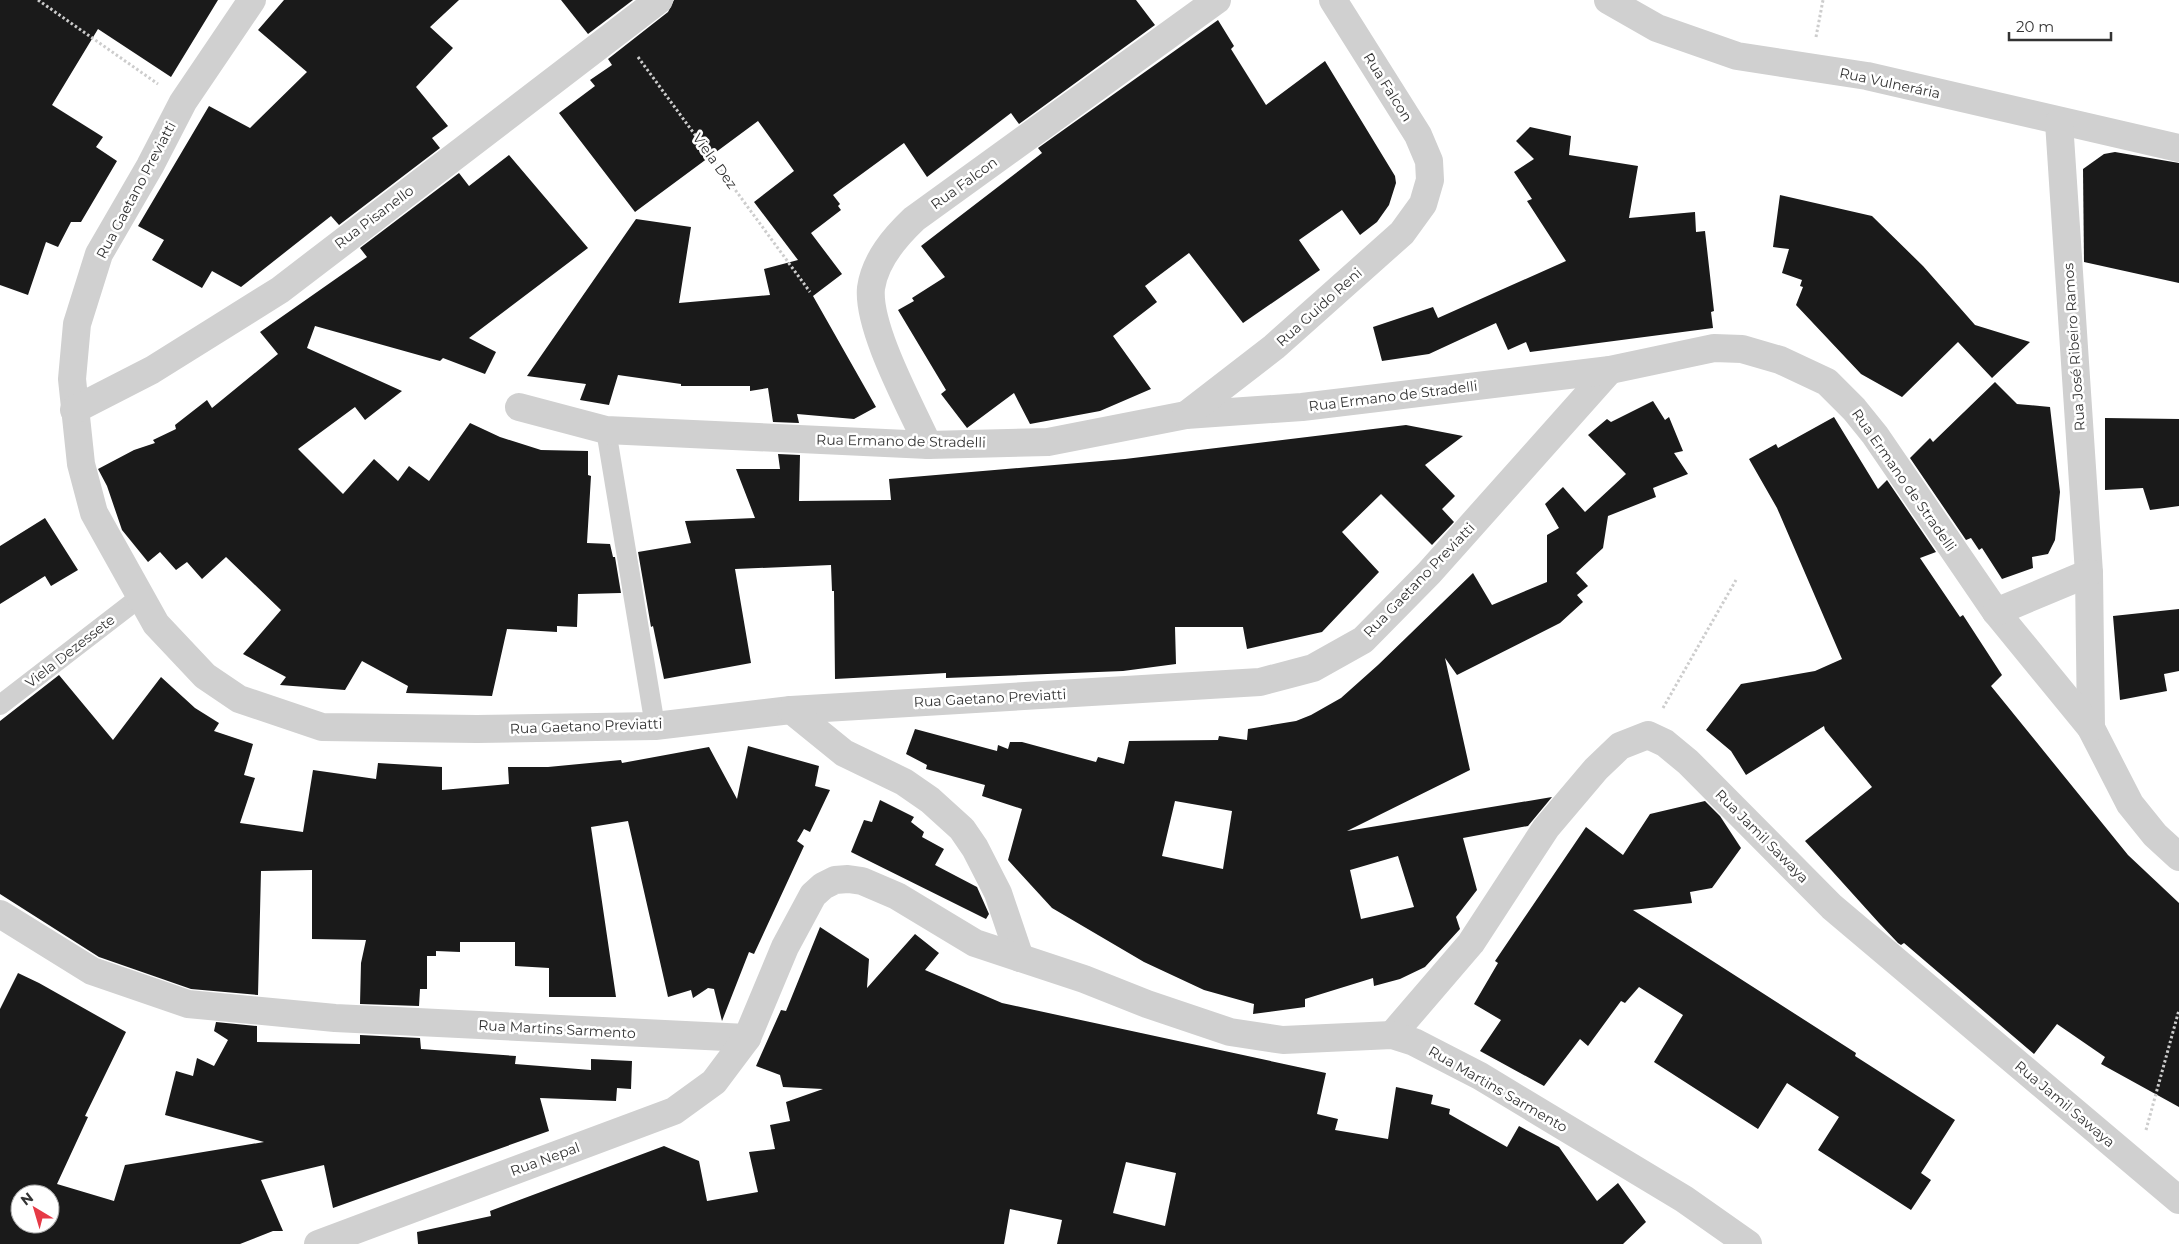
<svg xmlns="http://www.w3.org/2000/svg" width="2179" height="1244" viewBox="0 0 2179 1244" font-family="Montserrat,sans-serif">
	<rect width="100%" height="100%" fill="#fff"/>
	<g fill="#1a1a1a" fill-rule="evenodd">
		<polygon points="0,0 218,0 171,77 98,29 52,105 103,137 96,147 117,161 81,222 71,222 58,247 46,242 28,295 0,285"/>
		<polygon points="284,0 459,0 430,27 453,48 416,87 448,126 432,138 440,148 339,225 331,216 241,287 212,271 202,288 152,260 164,240 138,226 209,106 250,128 307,72 258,30"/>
		<polygon points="561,0 633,0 588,34"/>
		<polygon points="674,0 1136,0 1155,25 1019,124 1011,113 927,177 904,143 833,195 840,204 838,206 841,210 811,233 842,274 813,296 876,407 854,419 797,414 799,423 773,422 768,388 750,391 750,386 681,386 681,384 618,375 609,405 580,400 586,384 527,376 636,219 691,227 679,303 770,295 764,269 798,260 754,202 794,171 758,121 635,212 559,113 595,86 590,80 612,65 608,59 668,12"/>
		<polygon points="1218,20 1234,46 1231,49 1266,105 1325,61 1395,176 1396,183 1389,205 1377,222 1360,235 1342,210 1299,240 1320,270 1243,323 1189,253 1145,286 1157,302 1113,336 1151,389 1100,411 1030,424 1014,393 967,428 941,394 946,390 898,310 914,301 912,298 945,277 921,246 1042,153 1038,148"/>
		<polygon points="1530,127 1571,136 1569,155 1638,166 1629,218 1695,212 1696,232 1705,231 1714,311 1711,312 1713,328 1530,352 1526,342 1508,350 1496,323 1429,354 1382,361 1373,327 1433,307 1438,318 1566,261 1527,201 1532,199 1514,172 1534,159 1516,141"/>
		<polygon points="2115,152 2179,163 2179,283 2084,262 2083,169 2104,154"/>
		<polygon points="509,155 588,248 469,338 496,352 485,374 443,358 440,361 315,326 307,348 402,391 365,420 355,407 298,449 343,494 374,459 398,481 409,466 429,481 470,423 500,437 541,450 588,451 588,475 591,476 587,543 610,544 613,557 615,557 621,593 578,594 577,627 557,626 557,632 507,629 492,696 406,693 408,686 362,661 345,690 280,685 286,677 243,654 281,610 226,557 202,579 187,562 176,570 160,552 148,562 122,530 107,486 98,469 134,450 155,443 153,440 176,429 175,425 207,400 212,408 278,354 260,332 367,257 360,248 459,173 469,186"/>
		<polygon points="1780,195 1872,216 1923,266 1975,325 2030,342 1992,378 1958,342 1902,397 1861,374 1796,305 1803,287 1800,286 1802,280 1782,273 1789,249 1773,247"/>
		<polygon points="1995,382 2017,404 2050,407 2060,492 2055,540 2048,554 2032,557 2033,568 2002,579 1982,548 1979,550 1971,538 1966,540 1910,458 1930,438 1933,442"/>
		<path d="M1653,401L1665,420L1669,417L1683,451L1674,453L1688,474L1653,488L1656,497L1608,516L1603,548L1576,573L1588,586L1577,595L1583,602L1560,623L1457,675L1445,658L1470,770L1347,831L1552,797L1528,826L1463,838L1477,890L1456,917L1460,929L1425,967L1400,979L1374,986L1373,978L1305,999V1007L1253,1014L1254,1004L1204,990L1144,962L1052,908L1008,860L1022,809L982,796L985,785L926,769L927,765L906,754L915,729L997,751L998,745L1008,749L1010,742H1022L1096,762L1098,757L1124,764L1129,741L1218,740L1219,736L1247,740L1248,729L1296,721L1311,715L1341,698L1378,665L1473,573L1492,605L1547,582V535L1559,528L1545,504L1563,487L1585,512L1626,474L1588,435L1607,419L1611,422ZM1175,801L1232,811L1223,869L1162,856ZM1398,856L1414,907L1361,919L1350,870Z"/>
		<polygon points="1834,417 1878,489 1887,480 1936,552 1920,558 1960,617 1963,615 2002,675 1991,686 2128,855 2179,903 2179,1107 2101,1064 2105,1057 2057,1024 2034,1054 1904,943 1901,945 1898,943 1879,923 1805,841 1872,787 1825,730 1824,726 1746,775 1731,751 1706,730 1741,684 1815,671 1842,659 1777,508 1749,459 1776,444 1778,448"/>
		<polygon points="2105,418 2179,419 2179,506 2150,510 2143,488 2105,490"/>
		<polygon points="1406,425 1463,436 1425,465 1455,496 1442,509 1454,522 1432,545 1381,494 1342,532 1379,572 1322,632 1247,649 1243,627 1175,627 1176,664 1123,671 946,678 946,673 835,679 834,591 832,591 831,565 735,569 751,663 664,679 653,626 651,627 638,552 691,543 685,521 755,518 736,469 780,469 778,454 800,455 799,501 891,500 889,479 1125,459"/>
		<polygon points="45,518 78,570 51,586 45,576 0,604 0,546"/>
		<polygon points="2179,609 2179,671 2164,674 2167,691 2120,700 2113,616"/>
		<polygon points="59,675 113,740 161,677 195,708 219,723 214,731 253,744 244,775 255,778 240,823 303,832 313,770 376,779 378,763 442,767 442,790 509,784 508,767 548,767 621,760 622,763 709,747 737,799 748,746 819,766 815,786 830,790 810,832 804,829 797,841 804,846 754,954 749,952 722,1021 714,989 708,988 693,998 691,990 668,997 628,821 591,827 616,997 549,997 549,968 515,966 515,942 460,942 460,952 436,951 436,956 427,956 427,989 420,989 419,1006 360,1004 361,963 366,940 312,939 312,870 261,871 258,995 191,989 99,957 0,894 0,721"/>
		<polygon points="880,800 914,817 911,822 924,832 922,837 944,849 935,865 977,887 989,914 986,919 851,852 864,820 872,822"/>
		<polygon points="1705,801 1720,816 1741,848 1712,888 1690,892 1692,903 1633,910 1856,1053 1855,1056 1955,1120 1921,1173 1931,1180 1911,1210 1818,1150 1839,1117 1787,1083 1758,1129 1654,1062 1683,1015 1639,987 1625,1003 1621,1001 1588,1046 1580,1039 1544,1086 1480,1051 1501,1020 1474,1004 1498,963 1495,961 1586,827 1623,855 1650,814"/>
		<path d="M820,927L869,959L867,988L915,934L939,953L925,970L1002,1003L1326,1073L1317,1114L1338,1119L1335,1130L1388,1139L1396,1087L1433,1095L1431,1104L1450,1109L1449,1114L1507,1147L1519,1126L1559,1147L1597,1201L1618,1183L1646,1222L1623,1244H1057L1062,1220L1010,1209L1004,1244H418L417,1232L491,1216L490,1211L664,1146L699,1161L707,1201L758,1192L749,1152L775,1149L770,1125L790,1121L786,1102L823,1089L783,1087L780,1075L756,1066L781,1010L786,1011ZM1126,1162L1176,1173L1165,1226L1113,1213Z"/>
		<path d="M18,973L39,983L126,1032L85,1116L88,1117L57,1184L114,1201L125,1165L264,1142L165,1115L176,1071L193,1076L197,1058L214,1066L228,1040L214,1031L216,1022L257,1026V1042L360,1044V1035L420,1038L421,1049L516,1056L515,1064L591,1070V1059L632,1061L631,1089L617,1088L616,1101L540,1098L549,1131L333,1208L324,1165L261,1180L283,1231H273L240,1244H0V1009ZM20,1194H50V1224H20Z"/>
	</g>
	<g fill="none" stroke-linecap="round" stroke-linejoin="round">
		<g stroke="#cdcdcd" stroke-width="3" stroke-dasharray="2.5 2.5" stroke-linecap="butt">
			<polyline points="38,0 158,84"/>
			<polyline points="1816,37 1823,0"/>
			<polyline points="638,57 810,292"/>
			<polyline points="1663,708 1736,580"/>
			<polyline points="2146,1130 2179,1010"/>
		</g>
		<g stroke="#d0d0d0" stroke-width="20">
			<polyline points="606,430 655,726"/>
			<polyline points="0,705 139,598"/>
		</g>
		<g stroke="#d0d0d0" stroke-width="28">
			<polyline points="252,0 183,102 150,166 99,254 77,324 72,379 81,464 94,513 156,624 205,676 239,699 322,727 477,729 655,726 791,710 1260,682 1313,668 1363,640 1429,573 1610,370"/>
			<polyline points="1608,0 1657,28 1737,56 1867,76 2179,148"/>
			<polyline points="2059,122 2089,573 2091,728 2130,804 2155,835 2179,857"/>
			<polyline points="519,407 606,430 928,445 1048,442 1186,415 1302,407 1610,370 1714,348 1742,349 1780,360 1827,382 1854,409 1875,435 1996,612 2091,728"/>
			<polyline points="74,410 152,370 280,290 659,0"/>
			<polyline points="1186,415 1274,347 1402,233 1423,204 1430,180 1429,161 1418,135 1333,0"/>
			<path d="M928,445C911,407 867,328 871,288C875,260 895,237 914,219L1217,0"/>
			<polyline points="1996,612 2089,573"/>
			<polyline points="791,710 844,753 904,782 930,800 962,829 975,848 998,893 1020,958"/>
			<polyline points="0,914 92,971 188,1004 335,1018 747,1038"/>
			<polyline points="1392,1035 1471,943 1546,828 1596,769 1620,746 1648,735 1665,743 1688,762 1832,907 2179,1200"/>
			<polyline points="318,1244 674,1111 714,1082 747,1038 785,947 813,895 823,886 835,880 848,879 862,881 897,896 975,943 1084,979 1147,1004 1230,1032 1283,1040 1392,1035 1414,1042 1480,1076 1684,1199 1748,1244"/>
		</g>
	</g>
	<g text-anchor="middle" stroke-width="5" stroke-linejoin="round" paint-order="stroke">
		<g font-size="14" fill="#333" stroke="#fff">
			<text transform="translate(1890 83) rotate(12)" y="5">Rua Vulnerária</text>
			<text transform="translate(1388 87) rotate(58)" y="5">Rua Falcon</text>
			<text transform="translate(715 161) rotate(54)" y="5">Viela Dez</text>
			<text transform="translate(964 183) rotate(-36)" y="5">Rua Falcon</text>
			<text transform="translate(136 190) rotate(-62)" y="5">Rua Gaetano Previatti</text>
			<text transform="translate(374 217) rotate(-37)" y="5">Rua Pisanello</text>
			<text transform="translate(1319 307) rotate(-42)" y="5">Rua Guido Reni</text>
			<text transform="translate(2074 347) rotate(-94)" y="5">Rua José Ribeiro Ramos</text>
			<text transform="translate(1393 396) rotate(-7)" y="5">Rua Ermano de Stradelli</text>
			<text transform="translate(901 441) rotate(1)" y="5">Rua Ermano de Stradelli</text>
			<text transform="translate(1904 480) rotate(55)" y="5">Rua Ermano de Stradelli</text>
			<text transform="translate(1419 580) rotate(-46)" y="5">Rua Gaetano Previatti</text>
			<text transform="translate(70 651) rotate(-38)" y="5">Viela Dezessete</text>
			<text transform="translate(990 698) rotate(-3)" y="5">Rua Gaetano Previatti</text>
			<text transform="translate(586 726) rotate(-2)" y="5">Rua Gaetano Previatti</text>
			<text transform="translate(1762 836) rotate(45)" y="5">Rua Jamil Sawaya</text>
			<text transform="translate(557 1029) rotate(3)" y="5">Rua Martins Sarmento</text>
			<text transform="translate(1498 1089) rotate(30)" y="5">Rua Martins Sarmento</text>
			<text transform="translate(2065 1104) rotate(40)" y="5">Rua Jamil Sawaya</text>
			<text transform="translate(545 1159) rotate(-20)" y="5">Rua Nepal</text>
		</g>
	</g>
	<g transform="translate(35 1209) rotate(322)"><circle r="24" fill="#ffffff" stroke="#adadad"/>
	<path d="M0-4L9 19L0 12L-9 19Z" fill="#e63946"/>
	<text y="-8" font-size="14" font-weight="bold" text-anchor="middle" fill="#333333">N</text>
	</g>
	<path d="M2009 32v8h102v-8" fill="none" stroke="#333333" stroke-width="2.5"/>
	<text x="2016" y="32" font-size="15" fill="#333333" stroke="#ffffff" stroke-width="4" paint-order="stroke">20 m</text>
</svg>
